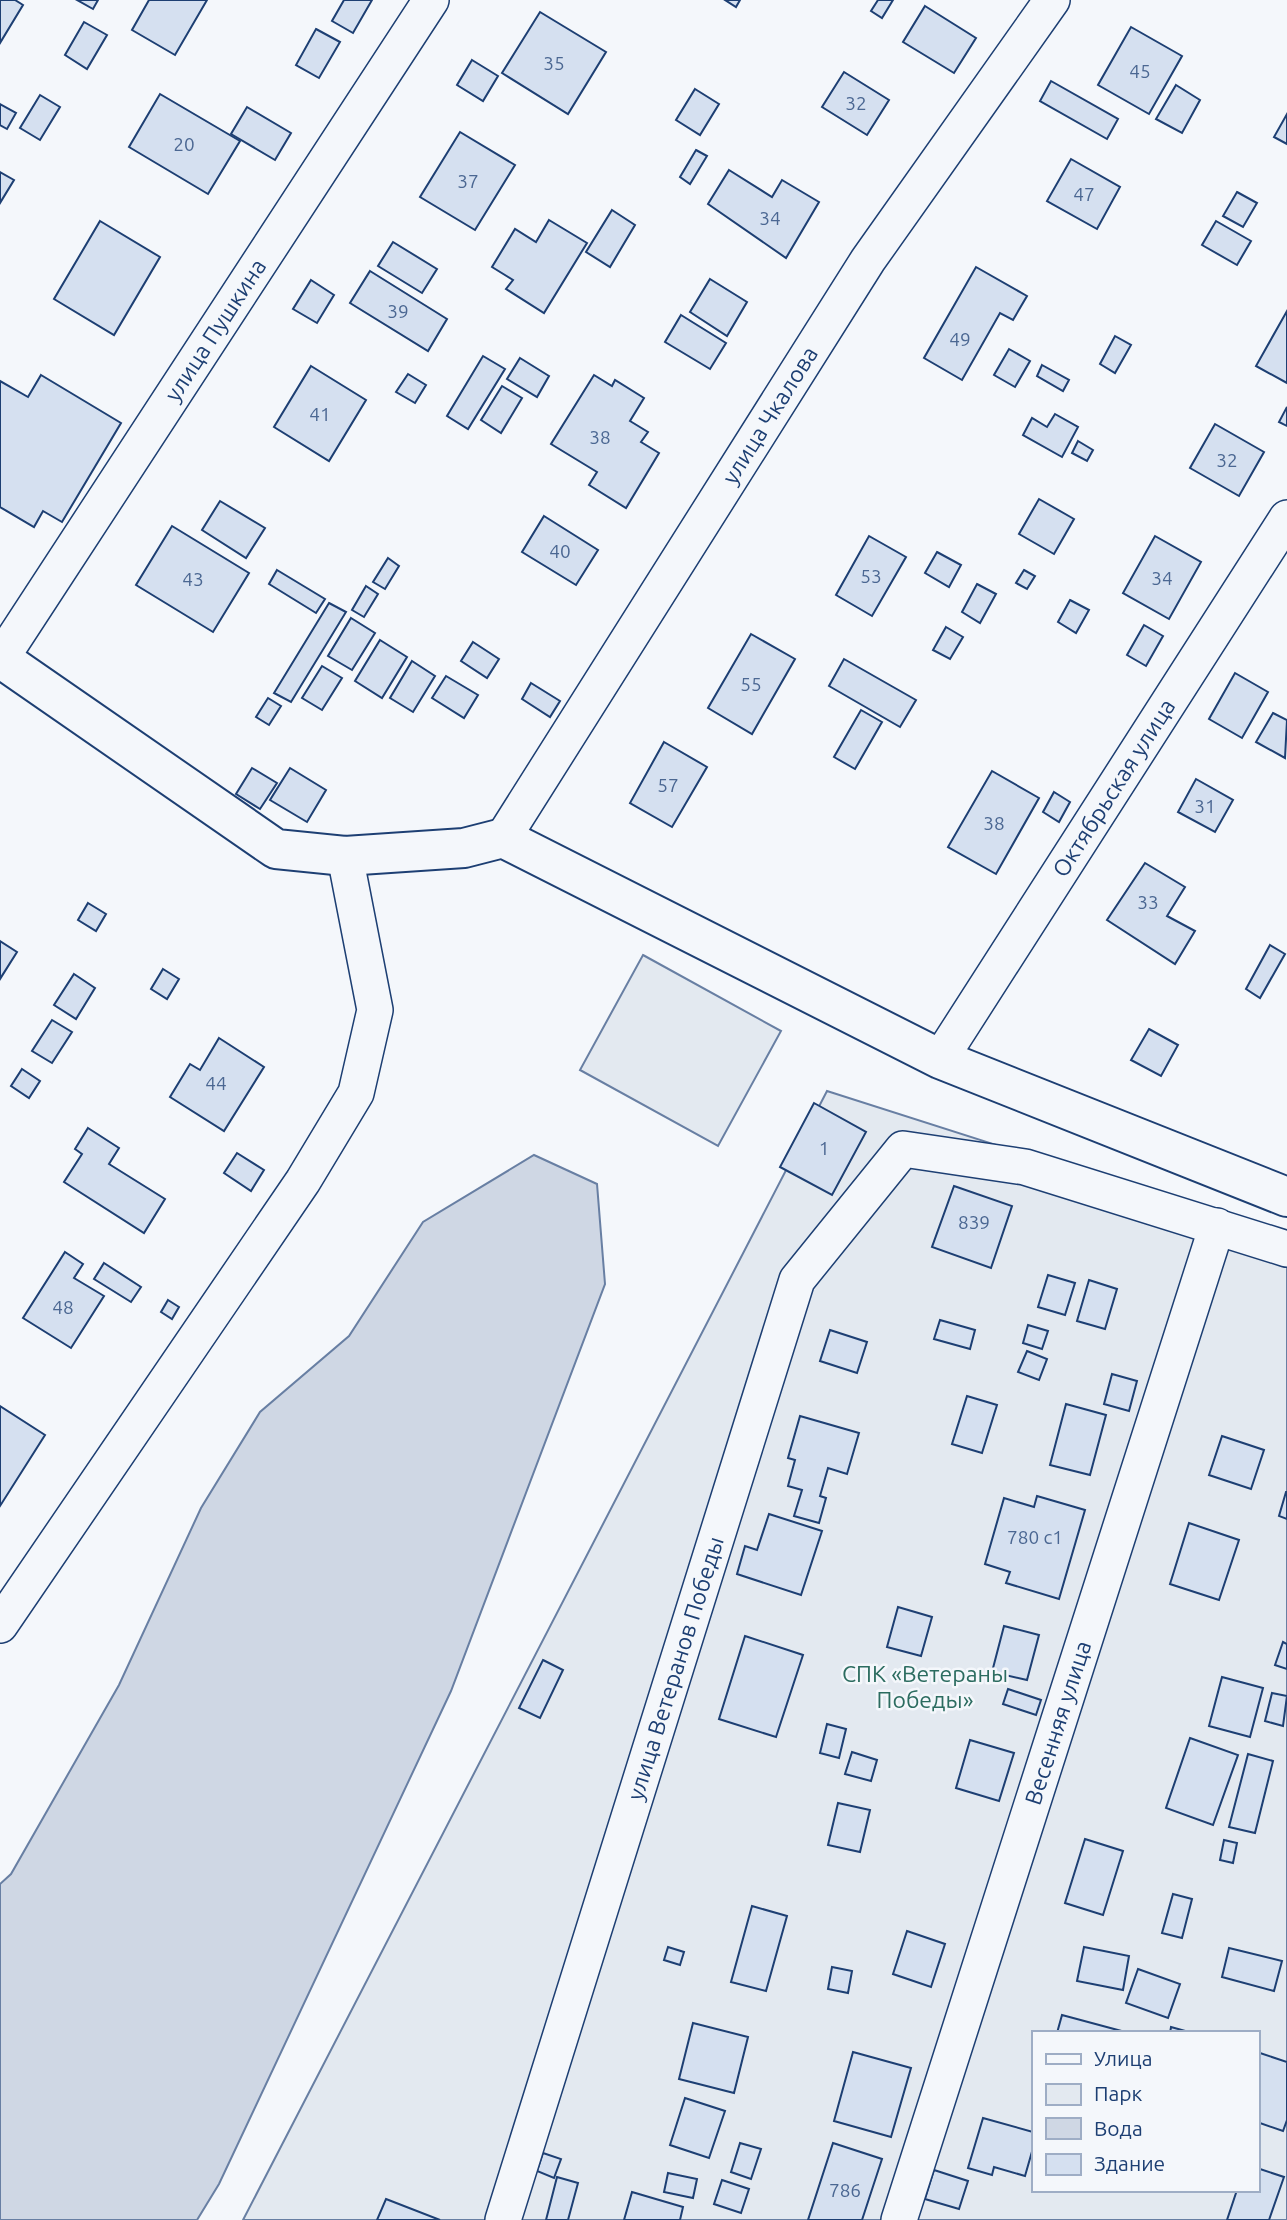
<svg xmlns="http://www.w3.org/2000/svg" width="1287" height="2220" viewBox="0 0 1287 2220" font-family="Ubuntu,sans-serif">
	<rect width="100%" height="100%" fill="#f4f7fb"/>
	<g fill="#e3e9f0" stroke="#687fa3" stroke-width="2" fill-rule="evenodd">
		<polygon points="643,955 781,1031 718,1146 580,1070"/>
		<path d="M827,1091L1287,1238V2220H243ZM1033,2033H1257V2190H1033Z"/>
	</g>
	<polygon fill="#cfd7e4" stroke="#687fa3" stroke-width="2" points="534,1155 597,1184 605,1284 451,1691 219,2184 197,2220 0,2220 0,1884 11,1874 119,1685 201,1508 260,1412 349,1336 423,1222"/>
	<g fill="#d5e0f0" stroke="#1d3f73" stroke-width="2">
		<polygon points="0,0 15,0 23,5 0,43"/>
		<polygon points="77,0 98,0 93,9"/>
		<polygon points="149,0 207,0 175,55 132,30"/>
		<polygon points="344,0 372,0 353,33 332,21"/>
		<polygon points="725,0 740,0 736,7"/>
		<polygon points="878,0 893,0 882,18 871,11"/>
		<polygon points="925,6 976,38 954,73 903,42"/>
		<polygon points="540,12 606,52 568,114 502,73"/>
		<polygon points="84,22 107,35 87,69 65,55"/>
		<polygon points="1131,27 1182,56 1149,114 1098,85"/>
		<polygon points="316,29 340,42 319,78 296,65"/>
		<polygon points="472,60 498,76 483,101 457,85"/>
		<polygon points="844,72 889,100 867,135 822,107"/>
		<polygon points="1051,81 1118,119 1107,139 1040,101"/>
		<polygon points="1176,85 1200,100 1182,133 1156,119"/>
		<polygon points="695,89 719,104 700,135 676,120"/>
		<polygon points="160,94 240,141 208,194 129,147"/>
		<polygon points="40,95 60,107 40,140 20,128"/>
		<polygon points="0,104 16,113 7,129 0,125"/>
		<polygon points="247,107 291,133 275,160 231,134"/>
		<polygon points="1287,114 1287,144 1274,137"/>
		<polygon points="460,132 515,165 475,230 420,197"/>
		<polygon points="696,150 707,156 690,184 680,177"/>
		<polygon points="1071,159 1120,187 1097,229 1047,201"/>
		<polygon points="729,170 772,197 782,180 819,202 786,258 708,204"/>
		<polygon points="0,172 14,180 0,203"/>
		<polygon points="1237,192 1257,203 1243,227 1223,216"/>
		<polygon points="612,210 635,225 610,267 586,252"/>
		<polygon points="549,220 587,243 544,313 506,289 513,280 492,267 515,229 536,242"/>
		<polygon points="100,221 160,257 114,335 54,299"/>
		<polygon points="1216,221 1251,241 1237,265 1202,245"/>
		<polygon points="393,242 437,269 422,293 378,266"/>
		<polygon points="976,267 1027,296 1013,320 1000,313 962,380 924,358"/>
		<polygon points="370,271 447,319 428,351 350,303"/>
		<polygon points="710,279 747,302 727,336 690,312"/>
		<polygon points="311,280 334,295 317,323 293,309"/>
		<polygon points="1287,311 1287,383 1256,366"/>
		<polygon points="681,315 726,343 710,369 665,342"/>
		<polygon points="1115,336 1131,345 1115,373 1100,364"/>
		<polygon points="1009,349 1030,361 1015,387 994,375"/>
		<polygon points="483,356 505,369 468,429 447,416"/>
		<polygon points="520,358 549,376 537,397 507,379"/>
		<polygon points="1042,365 1069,380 1063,391 1037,376"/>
		<polygon points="311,366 366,400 329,461 274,427"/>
		<polygon points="408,374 426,385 415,403 396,392"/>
		<polygon points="41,375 121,423 62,522 43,511 34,527 0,507 0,381 28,397"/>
		<polygon points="594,375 612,386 615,380 644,398 630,421 648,432 641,442 659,453 626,508 589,485 597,472 551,444"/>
		<polygon points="502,386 522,398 501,433 481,420"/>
		<polygon points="1287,407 1287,426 1279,422"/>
		<polygon points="1055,414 1078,427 1062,457 1023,435 1032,418 1047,427"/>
		<polygon points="1215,424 1264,452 1239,496 1190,468"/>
		<polygon points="1078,441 1093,450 1087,461 1072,453"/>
		<polygon points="1039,499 1074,519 1054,554 1019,534"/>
		<polygon points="220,501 265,528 246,558 202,530"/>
		<polygon points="544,516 598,550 576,585 522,552"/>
		<polygon points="172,526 249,573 213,632 136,585"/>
		<polygon points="869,536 906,557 872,616 836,595"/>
		<polygon points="1155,536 1201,562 1169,619 1123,593"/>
		<polygon points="937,552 961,565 949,587 925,573"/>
		<polygon points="388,558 399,566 385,589 373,582"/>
		<polygon points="277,570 325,599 316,613 269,584"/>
		<polygon points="1024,570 1035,576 1027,589 1016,583"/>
		<polygon points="977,584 996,594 980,623 962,612"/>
		<polygon points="366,586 378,594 364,617 352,610"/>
		<polygon points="1070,600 1089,610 1076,633 1058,622"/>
		<polygon points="329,603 346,612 291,702 274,693"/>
		<polygon points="351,618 375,633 352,670 328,656"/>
		<polygon points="1144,625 1163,636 1146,666 1127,655"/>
		<polygon points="946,627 963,637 950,659 933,650"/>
		<polygon points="751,634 795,659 752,734 708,708"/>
		<polygon points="380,640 407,657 382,698 355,681"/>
		<polygon points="473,642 499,659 487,678 461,661"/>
		<polygon points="844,659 916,700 900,727 829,686"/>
		<polygon points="412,661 435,676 413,712 390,698"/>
		<polygon points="322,666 342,678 322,710 302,698"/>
		<polygon points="1235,673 1268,692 1242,738 1209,719"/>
		<polygon points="446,676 478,695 464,718 432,698"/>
		<polygon points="531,683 560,701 550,717 522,699"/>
		<polygon points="268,698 281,706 269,725 256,717"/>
		<polygon points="861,710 882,722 855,769 834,757"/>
		<polygon points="1273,713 1287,720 1285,758 1256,742"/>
		<polygon points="664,742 707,767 672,827 630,803"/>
		<polygon points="252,768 277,783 260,809 236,794"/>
		<polygon points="290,768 326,790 307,822 270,800"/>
		<polygon points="992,771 1039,798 996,874 948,847"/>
		<polygon points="1196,779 1233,800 1215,832 1178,812"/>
		<polygon points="1054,792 1070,802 1059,822 1043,812"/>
		<polygon points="1145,863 1185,887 1167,916 1195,931 1175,964 1107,920"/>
		<polygon points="88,903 106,914 96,931 78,920"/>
		<polygon points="0,941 17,952 0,979"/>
		<polygon points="1270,945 1285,954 1260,998 1246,989"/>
		<polygon points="163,969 179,979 167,999 151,989"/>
		<polygon points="74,974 95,988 76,1019 54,1005"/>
		<polygon points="52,1020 72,1032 52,1063 32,1051"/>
		<polygon points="1149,1029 1178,1045 1161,1076 1131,1060"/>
		<polygon points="219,1038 264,1067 224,1131 170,1097 190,1064 200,1070"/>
		<polygon points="22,1069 40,1081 29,1098 11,1086"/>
		<polygon points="814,1103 866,1132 832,1195 780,1167"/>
		<polygon points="88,1128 119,1148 109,1164 165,1199 144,1233 64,1182 82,1154 75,1149"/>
		<polygon points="237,1153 264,1170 251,1191 224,1173"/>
		<polygon points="954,1186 1012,1206 991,1268 932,1247"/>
		<polygon points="65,1252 83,1264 74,1278 104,1296 71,1348 23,1318"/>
		<polygon points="104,1263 141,1287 131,1302 94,1279"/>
		<polygon points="1048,1275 1075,1283 1065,1315 1038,1307"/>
		<polygon points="1089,1280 1117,1289 1105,1329 1077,1321"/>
		<polygon points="168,1300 179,1307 172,1319 161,1312"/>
		<polygon points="940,1320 975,1330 970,1349 934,1339"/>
		<polygon points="1028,1325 1048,1331 1042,1349 1023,1343"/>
		<polygon points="830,1330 867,1342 857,1373 820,1361"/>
		<polygon points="1027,1351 1047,1359 1039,1380 1018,1372"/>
		<polygon points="1112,1374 1137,1381 1129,1411 1104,1404"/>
		<polygon points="967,1396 997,1405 982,1453 952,1444"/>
		<polygon points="1066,1404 1106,1415 1090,1475 1050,1465"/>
		<polygon points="0,1406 45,1435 0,1506"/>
		<polygon points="800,1416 859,1433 847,1474 828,1468 820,1496 826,1498 819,1523 794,1516 802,1490 788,1486 795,1460 788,1458"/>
		<polygon points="1222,1436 1264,1450 1251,1489 1209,1475"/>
		<polygon points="1286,1492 1287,1492 1287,1519 1279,1516"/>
		<polygon points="1037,1496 1085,1510 1059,1599 1006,1583 1010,1572 985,1564 1004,1498 1034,1507"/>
		<polygon points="769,1514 822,1531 801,1595 737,1574 745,1546 757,1550"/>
		<polygon points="1189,1523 1239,1540 1219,1600 1170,1584"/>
		<polygon points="898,1607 932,1617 921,1656 887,1647"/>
		<polygon points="1004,1626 1039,1635 1027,1680 992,1672"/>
		<polygon points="745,1636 803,1655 776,1737 719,1719"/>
		<polygon points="1283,1642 1287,1644 1287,1669 1275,1665"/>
		<polygon points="543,1660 563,1670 540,1718 519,1708"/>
		<polygon points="1222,1677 1263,1688 1250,1737 1209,1726"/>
		<polygon points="1008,1689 1041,1700 1036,1715 1003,1704"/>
		<polygon points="1272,1693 1287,1696 1283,1726 1265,1721"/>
		<polygon points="827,1724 846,1729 839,1758 820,1753"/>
		<polygon points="1190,1738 1238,1755 1213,1825 1166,1808"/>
		<polygon points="970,1740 1014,1753 999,1801 956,1788"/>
		<polygon points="852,1752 877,1760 871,1781 845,1774"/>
		<polygon points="1248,1754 1273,1761 1255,1833 1229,1827"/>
		<polygon points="838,1803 870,1810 860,1852 828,1845"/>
		<polygon points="1085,1839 1123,1851 1103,1915 1065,1903"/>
		<polygon points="1224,1840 1237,1843 1233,1863 1220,1860"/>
		<polygon points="1173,1894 1192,1899 1182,1938 1162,1933"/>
		<polygon points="752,1906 787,1916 766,1991 731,1982"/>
		<polygon points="907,1931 945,1944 931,1987 893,1974"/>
		<polygon points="668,1947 684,1952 680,1965 664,1960"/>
		<polygon points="1084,1947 1129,1956 1123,1990 1077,1981"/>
		<polygon points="1229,1948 1282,1961 1274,1991 1222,1977"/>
		<polygon points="832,1967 852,1971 848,1993 828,1989"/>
		<polygon points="1138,1969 1180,1984 1168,2018 1126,2003"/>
		<polygon points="1062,2015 1129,2033 1057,2033"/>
		<polygon points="693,2023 748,2037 734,2093 679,2079"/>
		<polygon points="1171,2027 1189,2032 1189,2033 1170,2033"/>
		<polygon points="853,2052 911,2068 891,2137 834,2121"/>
		<polygon points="1257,2052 1287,2062 1287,2120 1283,2131 1257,2122"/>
		<polygon points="685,2098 725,2111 709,2158 670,2145"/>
		<polygon points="983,2118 1033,2132 1033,2148 1025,2176 994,2167 992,2175 968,2168"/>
		<polygon points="740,2143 761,2149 751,2179 731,2172"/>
		<polygon points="833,2143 882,2159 862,2220 808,2220"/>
		<polygon points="543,2153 561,2159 554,2178 537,2171"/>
		<polygon points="1257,2168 1284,2177 1269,2220 1227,2220 1237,2190 1257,2190"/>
		<polygon points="934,2170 968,2181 959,2209 925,2199"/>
		<polygon points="668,2173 697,2179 693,2198 664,2192"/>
		<polygon points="557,2177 578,2183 568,2220 546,2220"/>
		<polygon points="722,2180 749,2189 741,2213 714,2204"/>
		<polygon points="632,2192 683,2207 680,2220 624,2220"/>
		<polygon points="386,2199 440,2220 377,2220"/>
	</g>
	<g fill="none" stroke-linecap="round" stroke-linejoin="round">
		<defs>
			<g id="minor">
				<path id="s1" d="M0,660L431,0"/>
				<path id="s2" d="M503,838L868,260L1052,0"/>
				<path id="s3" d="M940,1059L1287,518"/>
				<polyline points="0,1625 303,1181 356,1093 375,1010 345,856"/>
				<path id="s4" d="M503,2220L797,1280L903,1149L1025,1167L1287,1249"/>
				<path id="s5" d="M899,2220L1217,1226"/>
			</g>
			<polyline id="tertiary" points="0,658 276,849 345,856 464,848 503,838 940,1059 1287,1197"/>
		</defs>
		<use href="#minor" stroke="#1d3f73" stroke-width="38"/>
		<use href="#tertiary" stroke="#1d3f73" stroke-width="42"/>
		<use href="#minor" stroke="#f4f7fb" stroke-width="35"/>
		<use href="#tertiary" stroke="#f4f7fb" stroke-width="38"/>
	</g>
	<g text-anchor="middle" stroke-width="5" stroke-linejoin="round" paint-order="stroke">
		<g font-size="19" fill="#4b6792">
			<text x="554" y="70">35</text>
			<text x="1140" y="78">45</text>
			<text x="856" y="110">32</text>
			<text x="184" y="151">20</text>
			<text x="468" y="188">37</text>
			<text x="1084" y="201">47</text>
			<text x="770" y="225">34</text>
			<text x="398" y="318">39</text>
			<text x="960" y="346">49</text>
			<text x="320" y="421">41</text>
			<text x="600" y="444">38</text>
			<text x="1227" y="467">32</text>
			<text x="560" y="558">40</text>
			<text x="871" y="583">53</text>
			<text x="1162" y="585">34</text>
			<text x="193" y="586">43</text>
			<text x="751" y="691">55</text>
			<text x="668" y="792">57</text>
			<text x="1205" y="813">31</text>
			<text x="994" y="830">38</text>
			<text x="1148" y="909">33</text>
			<text x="216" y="1090">44</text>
			<text x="824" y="1155">1</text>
			<text x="974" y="1229">839</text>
			<text x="63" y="1314">48</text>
			<text x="1035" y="1544">780 с1</text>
			<text x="845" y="2197">786</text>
		</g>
		<g font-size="23" fill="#1d3f73" stroke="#f4f7fb">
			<text dy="8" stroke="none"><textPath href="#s1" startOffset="394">улица Пушкина</textPath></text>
			<text dy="8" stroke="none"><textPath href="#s2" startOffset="500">улица Чкалова</textPath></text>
			<text dy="8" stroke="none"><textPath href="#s3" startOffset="322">Октябрьская улица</textPath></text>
			<text dy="8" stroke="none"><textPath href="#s4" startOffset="578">улица Ветеранов Победы</textPath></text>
			<text dy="8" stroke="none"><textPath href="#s5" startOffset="522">Весенняя улица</textPath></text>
		</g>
		<g font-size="23" fill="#2c6c60" stroke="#f4f7fb">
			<text x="925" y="1682">СПК «Ветераны<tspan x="925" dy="26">Победы»</tspan></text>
		</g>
	</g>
	<rect x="1032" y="2031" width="228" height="161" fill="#f4f7fb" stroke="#9eadc5" stroke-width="2"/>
	<rect x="1046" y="2054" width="35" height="10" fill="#f4f7fb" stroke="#9eadc5" stroke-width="2"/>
	<text x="1094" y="2066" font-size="21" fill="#1d3f73">Улица</text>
	<rect x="1046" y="2084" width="35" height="21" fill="#e3e9f0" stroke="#9eadc5" stroke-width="2"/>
	<text x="1094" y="2101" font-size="21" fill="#1d3f73">Парк</text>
	<rect x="1046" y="2118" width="35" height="21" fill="#cfd7e4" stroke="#9eadc5" stroke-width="2"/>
	<text x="1094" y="2136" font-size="21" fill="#1d3f73">Вода</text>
	<rect x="1046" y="2154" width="35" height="21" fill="#d5e0f0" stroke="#9eadc5" stroke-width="2"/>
	<text x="1094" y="2171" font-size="21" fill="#1d3f73">Здание</text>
</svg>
